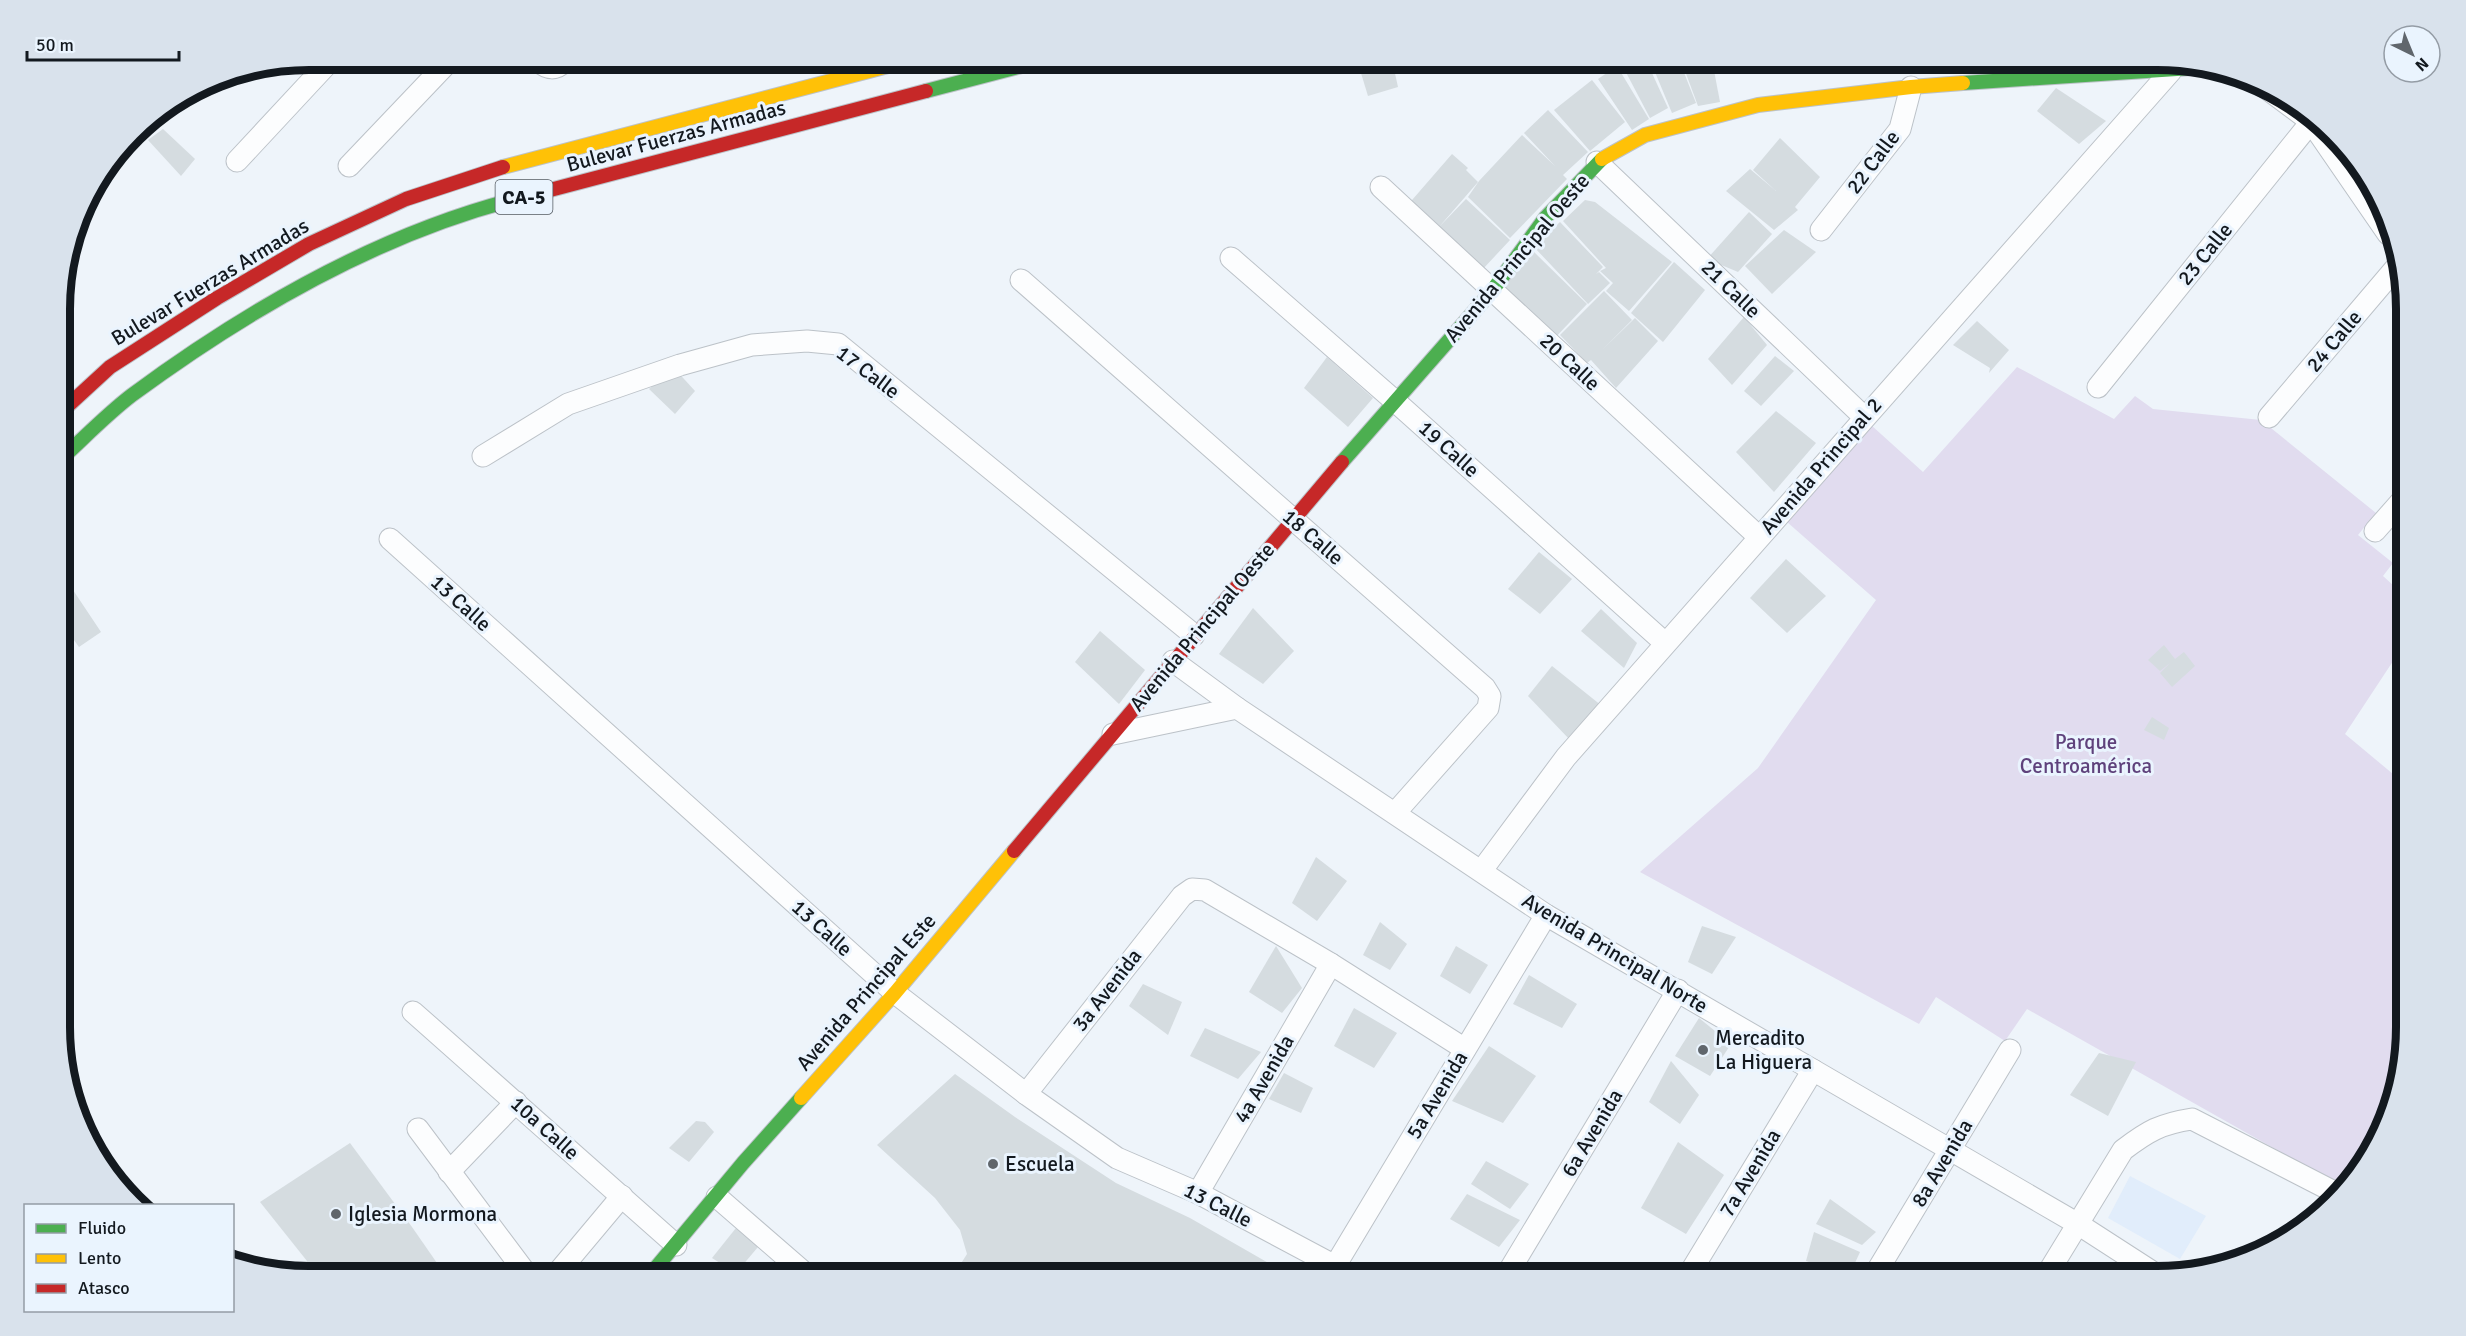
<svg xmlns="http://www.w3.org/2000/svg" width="2466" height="1336" viewBox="0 0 2466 1336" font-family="Signika,sans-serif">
	<rect width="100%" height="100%" fill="#eef4fa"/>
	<polygon fill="#e1edfb" points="2130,1176 2206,1216 2180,1259 2108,1218"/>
	<polygon fill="#e1dcef" points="2017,367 2114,419 2135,396 2153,409 2261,420 2376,513 2358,535 2393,563 2383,576 2405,596 2405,643 2345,734 2405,784 2406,1027 2380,1137 2346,1189 2027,1009 2005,1041 1936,997 1919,1024 1640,872 1758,768 1876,600 1787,522 1871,425 1923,472"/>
	<g fill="#d5dce0">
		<polygon points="1357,60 1392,60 1398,87 1368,96"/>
		<polygon points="1446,60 1477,60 1479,68 1449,71"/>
		<polygon points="1622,60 1646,60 1668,108 1650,118 1620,61"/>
		<polygon points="1650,60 1679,60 1696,103 1672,113"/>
		<polygon points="1681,60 1712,60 1720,102 1698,106"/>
		<polygon points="1617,66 1649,119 1632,130 1598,79"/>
		<polygon points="1592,80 1625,122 1590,151 1554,110"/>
		<polygon points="2056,88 2106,121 2079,144 2037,111"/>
		<polygon points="1548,110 1588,152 1563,175 1567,179 1510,238 1468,197 1479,181 1522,135 1555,166 1524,133"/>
		<polygon points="163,129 195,159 181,176 148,140"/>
		<polygon points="1780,138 1820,177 1795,207 1798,210 1774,230 1726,191 1750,169 1776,191 1753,170"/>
		<polygon points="1452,154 1468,168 1466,170 1478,182 1439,227 1466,199 1510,240 1482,270 1406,207"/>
		<polygon points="1585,200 1595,202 1672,262 1629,311 1606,291 1613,283 1600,271 1606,268 1563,221"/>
		<polygon points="1749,212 1772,234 1738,272 1707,259"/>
		<polygon points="1560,222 1603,267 1596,274 1599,272 1610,283 1588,304 1534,247"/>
		<polygon points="1784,230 1816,252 1772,294 1745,266"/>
		<polygon points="1533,251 1587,304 1553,340 1502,289"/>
		<polygon points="1674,262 1705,290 1663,342 1631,313"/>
		<polygon points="1604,291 1632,320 1602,350 1635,318 1658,341 1616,388 1591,360 1587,363 1560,335"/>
		<polygon points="1744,317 1767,345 1732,385 1708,359"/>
		<polygon points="1977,321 2009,350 1989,373 1990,368 1953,345"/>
		<polygon points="1775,356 1794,371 1761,406 1744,391"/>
		<polygon points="1327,357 1373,398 1348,427 1304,388"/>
		<polygon points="674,368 695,391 675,414 649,389"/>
		<polygon points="1776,411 1816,443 1774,492 1736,452"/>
		<polygon points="1539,552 1572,579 1540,614 1508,589"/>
		<polygon points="1786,559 1826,596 1787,633 1750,598"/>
		<polygon points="63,575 101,632 79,647 71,636 61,642"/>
		<polygon points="1253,608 1294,651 1263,684 1219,654"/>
		<polygon points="1601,609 1637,643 1624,668 1581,631"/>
		<polygon points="1100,631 1145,670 1119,704 1075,662"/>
		<polygon points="2164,645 2175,659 2184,652 2195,666 2172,687 2160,673 2170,663 2160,671 2148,660"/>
		<polygon points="1552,666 1602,706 1571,741 1528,696"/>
		<polygon points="2152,717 2169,728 2164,740 2144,730"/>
		<polygon points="1316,857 1347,881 1317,921 1292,903"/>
		<polygon points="1380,922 1407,944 1390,970 1363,955"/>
		<polygon points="1702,926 1736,937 1712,974 1688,962"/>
		<polygon points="1276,946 1302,988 1282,1013 1249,992"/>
		<polygon points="1456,946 1488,965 1470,994 1440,976"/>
		<polygon points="1529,975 1577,1004 1562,1028 1513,1004"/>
		<polygon points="1143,984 1182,1002 1168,1035 1129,1006"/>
		<polygon points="1354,1008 1397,1033 1374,1068 1334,1046"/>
		<polygon points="1699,1018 1731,1044 1710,1076 1675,1056"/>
		<polygon points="1205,1028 1261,1052 1238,1079 1190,1056"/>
		<polygon points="1489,1046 1536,1076 1503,1123 1452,1101"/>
		<polygon points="2099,1053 2136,1062 2108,1116 2070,1095"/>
		<polygon points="1671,1061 1699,1095 1680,1124 1649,1102"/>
		<polygon points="1284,1073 1313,1088 1301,1113 1269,1099"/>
		<polygon points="955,1074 1015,1117 1116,1183 1190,1218 1291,1276 953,1276 967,1254 960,1230 935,1198 877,1145"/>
		<polygon points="696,1121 705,1122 714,1132 689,1162 669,1148"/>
		<polygon points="1678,1142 1724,1175 1686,1234 1641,1208"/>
		<polygon points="350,1143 412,1227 446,1276 319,1276 260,1202"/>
		<polygon points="1486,1161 1529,1184 1510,1209 1471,1184"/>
		<polygon points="1467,1194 1520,1220 1499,1247 1450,1219"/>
		<polygon points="1830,1199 1876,1232 1862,1245 1816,1224"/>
		<polygon points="736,1228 758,1247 736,1273 712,1258"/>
		<polygon points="1814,1232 1860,1252 1849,1276 1806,1261"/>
		<polygon points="765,1263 778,1276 751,1276"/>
	</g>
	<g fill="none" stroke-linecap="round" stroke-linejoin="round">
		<defs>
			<g id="street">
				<path d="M536,60C548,70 555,71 567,60"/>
				<polyline points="2262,85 2321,129"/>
				<polyline points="2311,122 2388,234"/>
				<polyline points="237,161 331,60"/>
				<polyline points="1597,162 1864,417"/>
				<polyline points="349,166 450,60"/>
				<polyline points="1381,187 1759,537"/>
				<polyline points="1821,230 1900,129 1911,87"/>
				<polyline points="1231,258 1396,402 1665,643"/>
				<polyline points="1021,280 1485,688 1490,696 1488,708 1395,813"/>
				<polyline points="2098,387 2311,122"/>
				<polyline points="2269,417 2399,264"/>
				<polyline points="483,456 568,404 680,365 752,345 807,341 838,344 1194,635"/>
				<polyline points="2375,531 2405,497"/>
				<polyline points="390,539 895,993 1026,1094 1117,1158 1198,1193 1335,1266"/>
				<polyline points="1173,661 1237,708"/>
				<polyline points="1113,734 1237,708 1546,915 2078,1224 2157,1275"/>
				<polyline points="1482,870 1566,757 2171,71"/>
				<polyline points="413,1012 676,1245"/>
				<polyline points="1026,1094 1182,896 1192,889 1205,890 1331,964 1465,1049"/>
				<polyline points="418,1129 528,1276"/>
				<polyline points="449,1172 516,1102"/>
				<polyline points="1198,1193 1331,964"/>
				<polyline points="717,1197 808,1276"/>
				<polyline points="555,1276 622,1196"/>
				<polyline points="1329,1276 1546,915"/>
				<polyline points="1506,1276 1678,990"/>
				<polyline points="1688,1276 1813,1070"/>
				<polyline points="1874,1276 2010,1050"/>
				<path d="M2046,1276L2123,1150C2148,1131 2160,1124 2192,1119L2340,1195"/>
			</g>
			<g id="fast">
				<polyline points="1963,83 2192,68"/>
				<polyline points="926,91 1045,60"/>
				<path d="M61,459C84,438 107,414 132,395C246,311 374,236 512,200"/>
				<polyline points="1342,462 1492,291 1546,217 1602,159"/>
				<polyline points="649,1276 743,1163 801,1098"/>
			</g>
			<g id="slow">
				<polyline points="1602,159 1645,135 1758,105 1911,87 1963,83"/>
				<polyline points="503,167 911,60"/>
				<polyline points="801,1098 895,993 1014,851"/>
			</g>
			<g id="jam">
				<polyline points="140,128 148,120"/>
				<polyline points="512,200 926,91"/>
				<polyline points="61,412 110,367 217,298 309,244 406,199 503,167"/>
				<polyline points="1014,851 1342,462"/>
			</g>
		</defs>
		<use href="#street" stroke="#bcc2c8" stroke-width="23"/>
		<use href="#fast" stroke="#bcc2c8" stroke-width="16"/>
		<use href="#slow" stroke="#bcc2c8" stroke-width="16"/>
		<use href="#jam" stroke="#bcc2c8" stroke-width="16"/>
		<use href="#street" stroke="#fcfdfe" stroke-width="21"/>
		<use href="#fast" stroke="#4caf50" stroke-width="14"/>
		<use href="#slow" stroke="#ffc107" stroke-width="14"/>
		<use href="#jam" stroke="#c62828" stroke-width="14"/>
	</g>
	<g fill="#60666c" stroke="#eaf4fe" stroke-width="2">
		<circle cx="1703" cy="1050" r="6"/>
		<circle cx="993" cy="1164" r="6"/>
		<circle cx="336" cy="1214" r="6"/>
	</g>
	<g text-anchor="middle" stroke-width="6" stroke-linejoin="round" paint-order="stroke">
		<rect fill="#eaf4fe" stroke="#545b62" stroke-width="1.5" x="495.5" y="180" width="57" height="34" rx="4.5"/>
		<g font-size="20" font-weight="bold" fill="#13191f">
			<text x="524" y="204">CA-5</text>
		</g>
		<g font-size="21" fill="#13191f" stroke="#eaf4fe">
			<text transform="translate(676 136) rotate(-15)" y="7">Bulevar Fuerzas Armadas</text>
			<text transform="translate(1873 162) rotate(-53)" y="7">22 Calle</text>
			<text transform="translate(2205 254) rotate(-51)" y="7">23 Calle</text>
			<text transform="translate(1517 258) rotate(-50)" y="7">Avenida Principal Oeste</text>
			<text transform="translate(210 282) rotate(-31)" y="7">Bulevar Fuerzas Armadas</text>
			<text transform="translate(1731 289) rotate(44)" y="7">21 Calle</text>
			<text transform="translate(2334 341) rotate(-50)" y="7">24 Calle</text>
			<text transform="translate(1570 362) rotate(43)" y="7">20 Calle</text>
			<text transform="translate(868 372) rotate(37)" y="7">17 Calle</text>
			<text transform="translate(1449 449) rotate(42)" y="7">19 Calle</text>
			<text transform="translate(1821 466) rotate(-49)" y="7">Avenida Principal 2</text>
			<text transform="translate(1313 537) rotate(41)" y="7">18 Calle</text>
			<text transform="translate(461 603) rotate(42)" y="7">13 Calle</text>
			<text transform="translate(1202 627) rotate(-50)" y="7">Avenida Principal Oeste</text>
			<text transform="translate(822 928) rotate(42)" y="7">13 Calle</text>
			<text transform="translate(1615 953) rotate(31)" y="7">Avenida Principal Norte</text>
			<text transform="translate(1107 990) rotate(-52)" y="7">3a Avenida</text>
			<text transform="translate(866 992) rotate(-49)" y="7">Avenida Principal Este</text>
			<text transform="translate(1264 1079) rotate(-60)" y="7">4a Avenida</text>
			<text transform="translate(1437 1095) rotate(-59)" y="7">5a Avenida</text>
			<text transform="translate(545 1128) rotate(42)" y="7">10a Calle</text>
			<text transform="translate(1592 1133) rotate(-59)" y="7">6a Avenida</text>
			<text transform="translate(1942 1163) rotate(-59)" y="7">8a Avenida</text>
			<text transform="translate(1750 1173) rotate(-59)" y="7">7a Avenida</text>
			<text transform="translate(1218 1205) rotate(27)" y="7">13 Calle</text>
		</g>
		<g font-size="21" fill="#5f427c" stroke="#eaf4fe">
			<text x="2086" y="749">Parque<tspan x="2086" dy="24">Centroamérica</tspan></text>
		</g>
		<g font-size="21" fill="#13191f" stroke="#eaf4fe" text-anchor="start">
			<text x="1715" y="1045">Mercadito<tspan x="1715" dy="24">La Higuera</tspan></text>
			<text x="1005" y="1171">Escuela</text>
			<text x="348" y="1221">Iglesia Mormona</text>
		</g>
	</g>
	<path d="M0 0H2466V1336H0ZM309 70H2157A239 239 0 0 1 2396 309V1027A239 239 0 0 1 2157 1266H309A239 239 0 0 1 70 1027V309A239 239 0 0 1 309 70Z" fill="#d9e2ec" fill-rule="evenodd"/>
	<path fill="none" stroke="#13191f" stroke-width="8" d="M309 70H2157A239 239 0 0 1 2396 309V1027A239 239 0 0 1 2157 1266H309A239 239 0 0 1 70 1027V309A239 239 0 0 1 309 70Z"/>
	<rect x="24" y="1204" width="210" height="108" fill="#eaf4fe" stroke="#949ca5" stroke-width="1.5"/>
	<rect x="36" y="1224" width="30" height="9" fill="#4caf50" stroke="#949ca5" stroke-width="1.5"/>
	<text x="78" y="1234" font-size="18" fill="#13191f">Fluido</text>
	<rect x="36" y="1254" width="30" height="9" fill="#ffc107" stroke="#949ca5" stroke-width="1.5"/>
	<text x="78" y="1264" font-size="18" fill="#13191f">Lento</text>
	<rect x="36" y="1284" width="30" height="9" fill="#c62828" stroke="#949ca5" stroke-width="1.5"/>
	<text x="78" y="1294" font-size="18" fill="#13191f">Atasco</text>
	<g transform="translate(2412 54) rotate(137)"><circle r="28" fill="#eaf4fe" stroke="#949ca5" stroke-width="1.5"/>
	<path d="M0-4.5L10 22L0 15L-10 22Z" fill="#60666c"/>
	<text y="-9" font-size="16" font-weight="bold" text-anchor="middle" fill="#13191f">N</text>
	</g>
	<path d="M27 51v9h152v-9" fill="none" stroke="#13191f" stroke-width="3"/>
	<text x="36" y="51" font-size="18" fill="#13191f" stroke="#eaf4fe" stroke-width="4.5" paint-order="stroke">50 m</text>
</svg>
